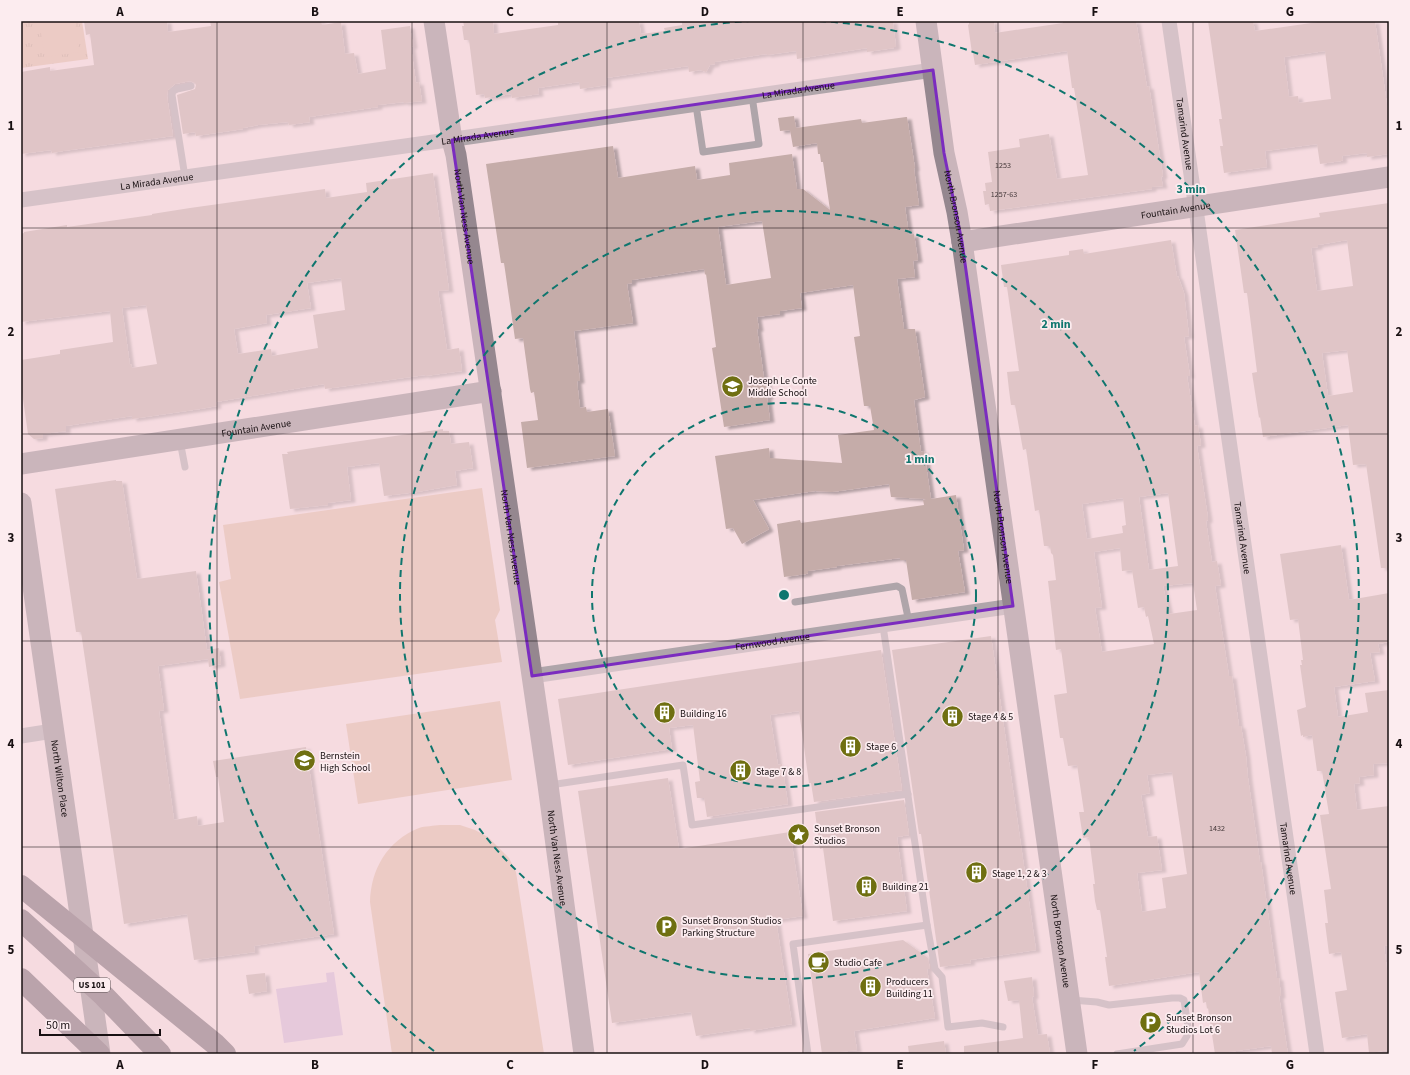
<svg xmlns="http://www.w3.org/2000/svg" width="1410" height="1075" viewBox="0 0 1410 1075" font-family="'Source Sans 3',sans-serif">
	<defs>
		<pattern id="grass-tufts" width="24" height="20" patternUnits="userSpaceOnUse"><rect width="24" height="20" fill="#e1b8a4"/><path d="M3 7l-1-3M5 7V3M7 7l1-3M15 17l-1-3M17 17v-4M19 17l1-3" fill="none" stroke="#c09d8c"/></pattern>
		<filter id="shadow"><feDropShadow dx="4.5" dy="2.5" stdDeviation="1" flood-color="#0004"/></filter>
	</defs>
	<rect width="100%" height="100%" fill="#f5dbe0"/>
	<polygon fill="url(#grass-tufts)" points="21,21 82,21 88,59 21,68"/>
	<g fill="#e1b8a4">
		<polygon points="39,21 75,21 79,52 45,57"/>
		<polygon points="482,488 500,610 495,620 502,662 240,699 219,582 231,579 223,525"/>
		<polygon points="500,701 512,780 358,804 346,724"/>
		<path d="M440,825H460L475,830L488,837L509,858L516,872L544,1054H392L370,902C371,869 387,841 419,828C425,826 434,826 440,825Z"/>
	</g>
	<polygon fill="#d2b3d6" points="334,972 343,1035 284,1043 276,989 327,982 326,973"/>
	<g fill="#c5aca9" fill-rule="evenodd" filter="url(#shadow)">
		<polygon points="84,21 167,21 168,32 211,26 210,21 321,21 322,25 341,22 345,54 354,53 358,74 386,69 381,30 410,26 413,46 411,47 416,83 419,82 422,101 404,103 404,102 378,105 378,107 309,117 310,122 289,125 288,122 258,125 243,128 243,129 196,136 195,132 183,134 177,95 195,89 196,85 195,83 190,81 175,84 168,90 167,96 173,136 63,151 52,153 51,150 21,154 21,72 50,67 50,71 94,65 90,34 86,35"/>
		<polygon points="463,21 493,21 494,34 558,25 558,21 639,21 641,34 665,31 664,28 682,25 682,21 893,21 896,47 894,47 894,48 867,52 867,48 797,59 796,51 767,55 766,54 715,62 715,64 710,65 706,72 700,70 689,72 688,66 606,78 607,85 580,89 579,82 538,88 539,94 512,98 511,94 485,98 484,94 476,95 469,40 464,40 462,26 464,26"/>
		<polygon points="969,21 994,21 995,33 1063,23 1063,21 1136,21 1147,87 1149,86 1163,176 1161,177 1163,186 1152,187 1152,189 990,211 989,204 985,205 983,191 986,191 985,183 992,182 988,152 1020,147 1019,139 1049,134 1057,179 1088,175 1074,88 1072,88 1067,51 975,65 973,53 972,53 968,25 969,24"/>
		<path d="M1208,21H1253L1255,31L1325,21H1375L1389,119V154L1367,157V153L1342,156L1343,160L1341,161L1320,164L1317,144L1265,151L1267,167L1224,173L1220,146H1223L1219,119H1222ZM1325,51L1331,99L1299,103L1298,96L1289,97L1284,57Z"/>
		<path d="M794,116L796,128L861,119L862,123L906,117H907L915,168L914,169L919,205L905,207L909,235L914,234L918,260L913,261L915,277L897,279L904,329H915L925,397L914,400L921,452L924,451L931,499L956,495L964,550L958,551L965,592L912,600L906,560H900V558L837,566V567L808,571V573L806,574L784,577L777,524L800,520L801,523L924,505L923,500L926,499L891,497L889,484L832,492L815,491L753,500L769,529L742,544L733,528L726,529L715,456L769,448L770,458L842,463L838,435L874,430L870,406H864L859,371L854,337L860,336L853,285L800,293L802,308L780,311V314L757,317L759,329H757L764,378H766L769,397H767L770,420L724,427L712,348L716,347L706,274L705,275L704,269L632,280V283L627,284L633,323L574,331L580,381H577L580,408L586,407L587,412L608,409L615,456L527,468L521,422L538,420L534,392L531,393L530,389L523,338L515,339L504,263H501L486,164L613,146L618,178L695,166L697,180L730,175L729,163L792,154L797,189H803L830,210L823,162H821L820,154H818L817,143L793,147L790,130L780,131L778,118ZM762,221L771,278L726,285L718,227Z"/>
		<path d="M433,173L449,290L438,291L447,350L459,348L462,371L425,376V375L325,389L324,384L216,402L217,406L200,409L132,419V416L66,426V431L43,434V438L34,439L28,434L21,385V360L60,354V350L113,342L110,311L21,322V234L24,233V232L67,225V227L152,215V214L190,208L325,189L326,198L367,192L366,183ZM341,278L345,310L313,315L318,348L272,356L271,349L238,354L234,329L267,323L266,315L311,308L307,283ZM146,305L157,364L132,368L131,364L130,365L122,308Z"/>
		<path d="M1389,203V568H1381L1366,464L1353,465L1348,425L1263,437L1260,417L1259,418L1252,373L1257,372L1247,293H1244L1235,230L1320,217L1319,213ZM1347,240L1353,286L1317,291L1311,248L1318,247V245ZM1347,350L1353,392L1328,396L1322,353Z"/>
		<path d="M1171,240L1177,277L1178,276L1184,293L1189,336L1184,337L1190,376H1187L1195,426L1198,425L1201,445L1197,446L1208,518V520L1206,521L1212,562L1217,561L1221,585L1215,586L1229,676H1232L1239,726H1241L1246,756L1248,778L1260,862H1261L1277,978H1279L1281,996H1279L1288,1054H1272L1271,1046L1229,1052L1230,1054H1215L1208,1008L1207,1009L1206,1002L1203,1003L1199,972L1109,986L1105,957H1107L1100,910H1097L1095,901L1093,884H1095L1089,837L1083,838L1079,812H1084L1077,765L1068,766L1063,738H1060L1054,695L1067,693L1061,649L1056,650L1048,581L1056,580L1053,555L1051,553L1050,546H1044L1039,510L1035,511L1026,449L1023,450L1015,405H1011L1009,390L1007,372L1019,371L1007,287H1004L1001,265L1069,255V251L1083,249L1084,254ZM1168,493L1178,566L1149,570L1139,497ZM1123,498L1126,525L1122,526L1123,533L1087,539L1082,504ZM1120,548L1122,571L1132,570L1138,608L1144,607L1146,617L1148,616L1154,644L1102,652L1095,608L1102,607L1094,552ZM1193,583L1197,610L1169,614L1163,586ZM1172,772L1187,874L1162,878L1166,908L1142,912L1137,873L1162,870L1157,836L1148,837L1141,795L1150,793L1147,775Z"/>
		<polygon points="443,429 443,431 449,431 451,444 469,442 473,468 455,471 457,485 417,492 384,496 379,463 347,467 351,500 328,503 328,505 290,509 282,454 288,454 287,452 319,447"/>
		<polygon points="116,480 116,481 122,481 137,579 196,571 207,650 219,648 221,664 209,667 208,659 158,666 164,710 159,711 174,820 197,816 198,826 224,822 218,777 216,777 213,761 306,747 334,934 254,946 255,952 194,960 187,914 124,924 81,632 76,632 55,489"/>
		<polygon points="1341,545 1349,600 1389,593 1389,642 1378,644 1380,652 1370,653 1375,681 1334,687 1338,717 1368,712 1365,693 1389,690 1389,763 1373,764 1374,775 1359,777 1360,783 1354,784 1357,810 1389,806 1389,945 1384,946 1389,985 1389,1050 1369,1053 1367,1034 1342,1038 1335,992 1347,990 1341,952 1329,954 1325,923 1328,923 1324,890 1331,889 1320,815 1329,814 1322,771 1317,771 1312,735 1303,737 1303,735 1301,736 1297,710 1306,707 1300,665 1302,665 1301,660 1303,660 1298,619 1290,620 1280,554"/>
		<polygon points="991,636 1036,950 970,960 971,963 940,967 921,834 919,834 892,650"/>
		<polygon points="881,650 902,790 814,802 811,783 809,783 799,711 770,715 778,765 782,764 788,804 707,817 704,798 697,798 695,782 700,781 693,725 669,728 672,749 568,765 558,699"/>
		<polygon points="668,778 679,849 790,832 803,916 776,920 792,1024 750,1031 750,1028 696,1036 691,1012 612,1023 578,791"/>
		<polygon points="904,800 909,835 897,837 907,911 833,921 823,848 820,849 815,812"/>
		<polygon points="903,940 928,958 930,969 927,969 935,1018 854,1031 857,1050 822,1054 808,954"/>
		<polygon points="265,973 267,991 249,994 246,975"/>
		<polygon points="1032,977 1034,996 1032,997 1038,1035 1047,1034 1050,1054 964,1054 964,1046 1023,1038 1019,1000 1008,1001 1004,981"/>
		<polygon points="944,1041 946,1054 909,1054 908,1046"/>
	</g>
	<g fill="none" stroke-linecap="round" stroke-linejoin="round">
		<g stroke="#afa5aa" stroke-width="7">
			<polyline points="696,105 703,152 759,144 752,96"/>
			<polyline points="185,177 172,95 173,91 177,89 191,86"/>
			<polyline points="180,441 185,467"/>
			<polyline points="795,602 897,586 902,589 909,622"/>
			<polyline points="883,626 927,925"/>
			<polyline points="550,785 683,765 692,825 908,794"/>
			<polyline points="1071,1000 1097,1002 1109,1005 1172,998 1180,998 1184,1000 1188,1027 1187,1036 1182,1044 1117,1054"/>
			<polyline points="808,1054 793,944 927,925 935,969 942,977 948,1027 982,1023 1003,1027"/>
		</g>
		<g stroke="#afa5aa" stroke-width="15">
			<path id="s1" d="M1169,21L1317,1054"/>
			<path id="s2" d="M21,200L469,137L933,70"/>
			<path id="s3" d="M532,676L1013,606"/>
			<polyline points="21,736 53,731"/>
		</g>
		<g stroke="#95878f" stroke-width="21">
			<path id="s4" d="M434,21L452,140L456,155L548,785L584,1054"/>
			<path id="s5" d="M926,21L944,153L957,212L962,242L1077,1054"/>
			<path id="s6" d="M962,242L1389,177"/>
			<path id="s7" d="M21,464L491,391"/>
			<path id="s8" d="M21,503L100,1054"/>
		</g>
		<g stroke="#725f6a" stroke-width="22">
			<polyline points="21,886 215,1044 225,1054"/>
			<polyline points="21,920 104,996 160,1054"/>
			<polyline points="21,979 99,1054"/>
		</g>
	</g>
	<path d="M0 0H1410V1075H0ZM933,70L944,153L962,242L1013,606L532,676L452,140Z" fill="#f5dbe0" fill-opacity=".55" fill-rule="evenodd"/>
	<path fill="none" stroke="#7b2cbf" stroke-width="3" stroke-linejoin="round" d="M933,70L944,153L962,242L1013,606L532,676L452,140Z"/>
	<path fill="none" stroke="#181012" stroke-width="1" stroke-opacity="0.55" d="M217,21V1054M412,21V1054M607,21V1054M803,21V1054M998,21V1054M1193,21V1054M21,228H1389M21,434H1389M21,641H1389M21,847H1389"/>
	<g fill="none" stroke="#0f766e" stroke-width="2" stroke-dasharray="7 5">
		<circle cx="784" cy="595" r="192"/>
		<circle cx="784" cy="595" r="384"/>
		<path d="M434 1051A575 575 0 0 1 749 21M819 21A575 575 0 0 1 1134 1051"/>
	</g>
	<defs>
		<symbol id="school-disc" viewBox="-11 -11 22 22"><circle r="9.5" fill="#6f6f11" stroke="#fcecef"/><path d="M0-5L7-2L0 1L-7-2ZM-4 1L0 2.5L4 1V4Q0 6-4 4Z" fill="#fff"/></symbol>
		<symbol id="building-disc" viewBox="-11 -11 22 22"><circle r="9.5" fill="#6f6f11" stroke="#fcecef"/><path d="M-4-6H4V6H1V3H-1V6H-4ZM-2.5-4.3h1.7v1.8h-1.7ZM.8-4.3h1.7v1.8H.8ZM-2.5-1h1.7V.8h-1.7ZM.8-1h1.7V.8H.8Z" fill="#fff"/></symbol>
		<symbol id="sight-disc" viewBox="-11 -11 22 22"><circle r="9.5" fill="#6f6f11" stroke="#fcecef"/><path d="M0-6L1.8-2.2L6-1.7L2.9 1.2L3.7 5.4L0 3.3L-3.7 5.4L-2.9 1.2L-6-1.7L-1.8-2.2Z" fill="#fff"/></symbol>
		<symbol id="parking-disc" viewBox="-11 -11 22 22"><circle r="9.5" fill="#6f6f11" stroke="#fcecef"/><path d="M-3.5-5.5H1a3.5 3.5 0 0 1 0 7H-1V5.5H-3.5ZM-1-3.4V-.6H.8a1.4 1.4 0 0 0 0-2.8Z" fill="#fff"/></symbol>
		<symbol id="cafe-disc" viewBox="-11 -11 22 22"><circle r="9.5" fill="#6f6f11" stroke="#fcecef"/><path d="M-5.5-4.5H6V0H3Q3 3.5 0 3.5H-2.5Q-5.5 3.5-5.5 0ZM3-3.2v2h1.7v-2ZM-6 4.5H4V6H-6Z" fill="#fff"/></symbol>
	</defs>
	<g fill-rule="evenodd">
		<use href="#school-disc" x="720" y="374" width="25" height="25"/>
		<use href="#building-disc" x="652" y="700" width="25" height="25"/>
		<use href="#building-disc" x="940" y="704" width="25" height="25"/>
		<use href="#building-disc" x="838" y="734" width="25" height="25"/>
		<use href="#school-disc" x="292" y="748" width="25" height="25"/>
		<use href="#building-disc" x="728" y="758" width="25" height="25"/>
		<use href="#sight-disc" x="786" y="822" width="25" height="25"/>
		<use href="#building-disc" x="964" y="860" width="25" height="25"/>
		<use href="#building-disc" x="854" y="874" width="25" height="25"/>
		<use href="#parking-disc" x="654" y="914" width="25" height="25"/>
		<use href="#cafe-disc" x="806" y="950" width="25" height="25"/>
		<use href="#building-disc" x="858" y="974" width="25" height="25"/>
		<use href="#parking-disc" x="1138" y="1010" width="25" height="25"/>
	</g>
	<g text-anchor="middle" stroke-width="3.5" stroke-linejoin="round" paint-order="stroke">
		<g font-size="8" fill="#433738">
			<text x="1003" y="168">1253</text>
			<text x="1004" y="197">1257-63</text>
			<text x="1217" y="831">1432</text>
		</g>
		<rect fill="#fcecef" stroke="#5c5254" stroke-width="1" x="74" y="978" width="36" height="14" rx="3"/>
		<g font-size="9" font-weight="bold" fill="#181012">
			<text x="92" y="988">US 101</text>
		</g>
		<g font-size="10" fill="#181012" stroke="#fcecef">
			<text dy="4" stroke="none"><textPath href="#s2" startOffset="785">La Mirada Avenue</textPath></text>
			<text dy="4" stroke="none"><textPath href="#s1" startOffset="114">Tamarind Avenue</textPath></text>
			<text dy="4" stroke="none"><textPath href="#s2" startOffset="461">La Mirada Avenue</textPath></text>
			<text dy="4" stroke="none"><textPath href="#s2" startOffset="137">La Mirada Avenue</textPath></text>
			<text dy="4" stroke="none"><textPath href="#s6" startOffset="216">Fountain Avenue</textPath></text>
			<text dy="4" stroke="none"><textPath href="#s4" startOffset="198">North Van Ness Avenue</textPath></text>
			<text dy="4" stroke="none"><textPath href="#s5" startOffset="198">North Bronson Avenue</textPath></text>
			<text dy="4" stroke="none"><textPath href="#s7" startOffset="238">Fountain Avenue</textPath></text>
			<text dy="4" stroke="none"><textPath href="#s4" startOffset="522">North Van Ness Avenue</textPath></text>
			<text dy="4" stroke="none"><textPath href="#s5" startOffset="522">North Bronson Avenue</textPath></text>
			<text dy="4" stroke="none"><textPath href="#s1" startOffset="522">Tamarind Avenue</textPath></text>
			<text dy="4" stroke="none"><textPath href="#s3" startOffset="243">Fernwood Avenue</textPath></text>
			<text dy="4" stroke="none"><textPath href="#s8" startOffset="278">North Wilton Place</textPath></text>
			<text dy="4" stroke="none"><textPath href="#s4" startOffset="846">North Van Ness Avenue</textPath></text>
			<text dy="4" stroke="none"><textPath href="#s1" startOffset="846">Tamarind Avenue</textPath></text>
			<text dy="4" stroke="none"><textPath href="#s5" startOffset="930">North Bronson Avenue</textPath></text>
		</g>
		<g font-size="10" fill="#181012" stroke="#fcecef" text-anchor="start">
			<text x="748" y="384">Joseph Le Conte<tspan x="748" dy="12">Middle School</tspan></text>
			<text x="680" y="717">Building 16</text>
			<text x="968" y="720">Stage 4 &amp; 5</text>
			<text x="866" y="750">Stage 6</text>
			<text x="320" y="759">Bernstein<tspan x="320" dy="12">High School</tspan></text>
			<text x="756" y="775">Stage 7 &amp; 8</text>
			<text x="814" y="832">Sunset Bronson<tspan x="814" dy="12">Studios</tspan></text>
			<text x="992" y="877">Stage 1, 2 &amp; 3</text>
			<text x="882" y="890">Building 21</text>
			<text x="682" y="924">Sunset Bronson Studios<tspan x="682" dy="12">Parking Structure</tspan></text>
			<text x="834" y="966">Studio Cafe</text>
			<text x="886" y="985">Producers<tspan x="886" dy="12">Building 11</tspan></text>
			<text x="1166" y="1021">Sunset Bronson<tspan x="1166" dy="12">Studios Lot 6</tspan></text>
		</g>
	</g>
	<circle cx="784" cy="595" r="6" fill="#0f766e" stroke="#fcecef" stroke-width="2"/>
	<g font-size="12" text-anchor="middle" font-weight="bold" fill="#0f766e" stroke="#fcecef" stroke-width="3.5" stroke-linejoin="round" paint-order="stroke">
		<text x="1191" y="193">3 min</text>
		<text x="1056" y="328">2 min</text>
		<text x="920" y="463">1 min</text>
	</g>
	<rect width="1410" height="1075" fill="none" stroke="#fcecef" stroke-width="44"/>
	<path d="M40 1029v6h120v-6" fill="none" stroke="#181012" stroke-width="2"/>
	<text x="46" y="1029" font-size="12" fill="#181012" stroke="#fcecef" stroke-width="3" paint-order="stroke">50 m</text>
	<rect x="22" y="22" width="1366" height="1031" fill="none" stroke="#181012" stroke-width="1.5"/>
	<g font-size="13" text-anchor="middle" font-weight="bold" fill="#181012">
		<text x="120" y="16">A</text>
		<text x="315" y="16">B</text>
		<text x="510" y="16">C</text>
		<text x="705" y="16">D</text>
		<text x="900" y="16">E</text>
		<text x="1095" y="16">F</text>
		<text x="1290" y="16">G</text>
		<text x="11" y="130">1</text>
		<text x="1399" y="130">1</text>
		<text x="11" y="336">2</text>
		<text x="1399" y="336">2</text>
		<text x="11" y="542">3</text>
		<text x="1399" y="542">3</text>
		<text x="11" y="748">4</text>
		<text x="1399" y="748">4</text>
		<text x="11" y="954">5</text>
		<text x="1399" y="954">5</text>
		<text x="120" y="1069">A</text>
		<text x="315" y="1069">B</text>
		<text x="510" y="1069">C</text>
		<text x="705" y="1069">D</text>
		<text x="900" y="1069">E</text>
		<text x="1095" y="1069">F</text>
		<text x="1290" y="1069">G</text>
	</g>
</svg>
